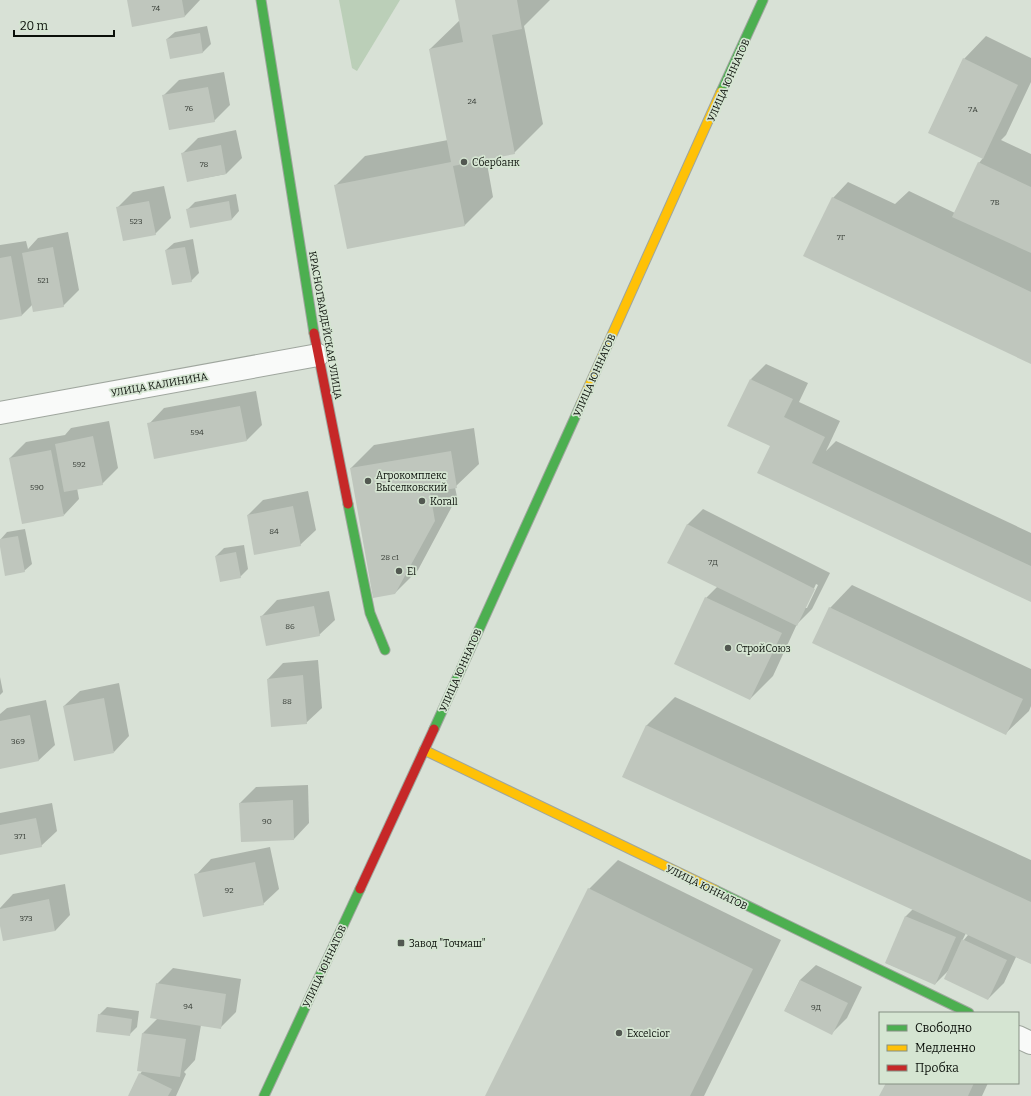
<svg xmlns="http://www.w3.org/2000/svg" width="1031" height="1096" viewBox="0 0 1031 1096" font-family="Bitter,serif">
	<rect width="100%" height="100%" fill="#d8e1d6"/>
	<polygon fill="#bbcfb8" points="339,0 400,0 357,71 352,68"/>
	<g fill="#0003" fill-rule="evenodd">
		<polygon points="128,0 200,0 185,16"/>
		<polygon points="456,0 550,0 524,26 543,124 514,153 486,158 493,197 464,226 336,185 365,156 448,140 430,49 460,20"/>
		<polygon points="207,26 211,44 203,52 171,58 167,39 175,32"/>
		<polygon points="986,36 1031,58 1031,82 1006,135 1001,140 1031,154 1031,363 833,198 848,182 895,204 909,191 955,213 979,163 983,158 964,59"/>
		<polygon points="224,72 230,105 214,121 163,96 179,80"/>
		<polygon points="236,130 242,158 226,174 188,181 183,153 198,138"/>
		<polygon points="164,186 171,218 155,234 117,208 133,192"/>
		<polygon points="236,194 239,211 232,219 187,210 195,202"/>
		<polygon points="68,232 79,290 63,306 33,304 22,315 0,319 0,245 26,241 28,249 38,238"/>
		<polygon points="193,239 199,273 191,281 166,250 174,243"/>
		<polygon points="766,364 808,383 799,402 840,421 826,451 836,441 1031,533 1031,601 771,446 751,379"/>
		<polygon points="256,391 262,425 247,440 149,424 164,408"/>
		<polygon points="109,421 118,468 102,484 77,488 79,499 64,515 10,458 26,442 65,435 71,428"/>
		<polygon points="474,428 479,464 455,487 457,497 418,570 395,593 351,468 374,445"/>
		<polygon points="308,491 316,530 300,545 248,515 263,500"/>
		<path d="M703,509L830,573L812,609L797,624L773,676L750,699L706,598L718,586L687,525ZM816,584L818,585L807,608H805Z"/>
		<polygon points="25,529 32,564 24,571 0,542 0,540 7,532"/>
		<polygon points="244,545 248,569 240,577 216,556 224,548"/>
		<polygon points="852,585 1031,669 1031,706 1029,711 1006,733 830,608"/>
		<polygon points="329,591 335,620 319,635 262,616 277,600"/>
		<polygon points="318,660 322,708 306,723 272,726 268,679 283,663"/>
		<polygon points="0,677 3,692 0,695"/>
		<polygon points="119,683 129,736 114,752 64,706 80,691"/>
		<path d="M675,697L1031,860V963L1016,957L1004,983L988,999L949,970L935,984L886,963L906,916L913,909L646,726ZM966,933L968,935L963,941H962Z"/>
		<polygon points="46,700 55,745 39,760 0,768 0,714 7,708"/>
		<polygon points="308,785 309,823 294,839 240,803 256,787"/>
		<polygon points="52,803 57,831 41,846 0,854 0,813"/>
		<polygon points="270,847 279,889 263,904 196,875 211,859"/>
		<polygon points="618,860 781,940 704,1096 486,1096 589,889"/>
		<polygon points="65,884 70,915 55,931 0,921 0,908 13,894"/>
		<polygon points="816,965 862,987 847,1018 832,1033 785,1010 800,980"/>
		<polygon points="173,968 241,979 236,1012 220,1028 201,1025 195,1060 184,1072 186,1074 176,1096 129,1096 140,1074 143,1070 138,1070 143,1033 158,1018 157,984"/>
		<polygon points="107,1007 139,1011 137,1027 129,1035 99,1015"/>
		<polygon points="887,1083 988,1083 982,1096 881,1096"/>
	</g>
	<g fill="#bfc6bd">
		<polygon points="127,0 182,0 185,17 132,27"/>
		<polygon points="455,0 517,0 522,29 492,35 515,154 453,166 465,226 347,249 334,185 451,162 429,49 463,42"/>
		<polygon points="200,33 203,53 170,59 166,39"/>
		<polygon points="963,58 1018,85 983,159 928,133"/>
		<polygon points="208,87 215,122 169,130 162,95"/>
		<polygon points="221,145 226,174 187,182 181,153"/>
		<polygon points="978,162 1031,187 1031,253 952,217"/>
		<polygon points="832,197 1031,292 1031,364 803,256"/>
		<polygon points="149,201 156,235 123,241 116,207"/>
		<polygon points="229,201 232,220 190,228 186,209"/>
		<polygon points="53,247 64,307 33,312 22,253"/>
		<polygon points="185,247 192,282 172,285 165,250"/>
		<polygon points="11,256 22,316 0,320 0,258"/>
		<polygon points="750,379 793,399 784,417 825,437 812,463 1031,566 1031,602 757,473 770,446 727,426"/>
		<polygon points="240,406 247,441 154,459 147,423"/>
		<polygon points="93,436 103,485 64,492 55,444"/>
		<polygon points="51,450 64,516 22,524 9,458"/>
		<polygon points="451,451 457,488 430,492 435,521 395,594 373,598 350,468"/>
		<polygon points="293,506 301,546 254,555 247,515"/>
		<polygon points="687,524 815,589 797,626 667,563"/>
		<polygon points="18,536 25,572 5,576 0,547 0,539"/>
		<polygon points="236,552 241,578 220,582 215,556"/>
		<polygon points="705,597 782,633 750,700 674,664"/>
		<polygon points="314,606 320,636 266,646 260,616"/>
		<polygon points="829,607 1023,699 1006,735 812,643"/>
		<polygon points="303,675 307,724 271,727 267,679"/>
		<polygon points="104,698 114,753 74,761 63,706"/>
		<polygon points="30,715 39,761 0,769 0,721"/>
		<polygon points="646,725 1031,902 1031,964 622,777"/>
		<polygon points="293,800 294,840 241,842 239,803"/>
		<polygon points="36,818 42,847 0,855 0,825"/>
		<polygon points="255,862 264,905 203,917 194,874"/>
		<polygon points="588,888 753,969 690,1096 485,1096"/>
		<polygon points="49,899 55,931 3,941 0,926 0,909"/>
		<polygon points="905,916 956,937 935,985 885,963"/>
		<polygon points="962,939 1007,960 988,1000 944,979"/>
		<polygon points="800,980 848,1003 832,1035 784,1011"/>
		<polygon points="156,983 226,994 221,1029 150,1018"/>
		<polygon points="98,1014 132,1019 130,1036 96,1032"/>
		<polygon points="142,1033 186,1039 180,1077 137,1071"/>
		<polygon points="139,1073 172,1089 168,1096 128,1096"/>
		<polygon points="886,1083 974,1083 968,1096 879,1096"/>
	</g>
	<g fill="none" stroke-linecap="round" stroke-linejoin="round">
		<defs>
			<g id="street">
				<polyline points="0,413 318,355"/>
				<polyline points="1018,1037 1031,1043"/>
			</g>
			<g id="fast">
				<polyline points="261,0 314,333"/>
				<polyline points="721,92 763,0"/>
				<polyline points="348,504 370,613 385,650"/>
				<polyline points="434,729 581,404"/>
				<polyline points="715,890 969,1013"/>
				<polyline points="264,1096 360,889"/>
			</g>
			<g id="slow">
				<polyline points="581,404 721,92"/>
				<polyline points="424,750 715,890"/>
			</g>
			<g id="jam">
				<polyline points="314,333 348,504"/>
				<polyline points="360,889 434,729"/>
			</g>
		</defs>
		<use href="#street" stroke="#9fa69e" stroke-width="24"/>
		<use href="#fast" stroke="#9fa69e" stroke-width="11"/>
		<use href="#slow" stroke="#9fa69e" stroke-width="11"/>
		<use href="#jam" stroke="#9fa69e" stroke-width="11"/>
		<use href="#street" stroke="#f9faf9" stroke-width="22"/>
		<use href="#fast" stroke="#4caf50" stroke-width="9"/>
		<use href="#slow" stroke="#ffc107" stroke-width="9"/>
		<use href="#jam" stroke="#c62828" stroke-width="9"/>
	</g>
	<g fill="#525851" stroke="#d5e5d2" stroke-width="1.5">
		<circle cx="464" cy="162" r="4"/>
		<circle cx="368" cy="481" r="4"/>
		<circle cx="422" cy="501" r="4"/>
		<circle cx="399" cy="571" r="4"/>
		<circle cx="728" cy="648" r="4"/>
		<rect x="397" y="939" width="8" height="8" rx="2"/>
		<circle cx="619" cy="1033" r="4"/>
	</g>
	<g text-anchor="middle" stroke-width="3.5" stroke-linejoin="round" paint-order="stroke">
		<g font-size="8" fill="#373d36">
			<text x="156" y="11">74</text>
			<text x="472" y="104">24</text>
			<text x="189" y="111">76</text>
			<text x="973" y="112">7А</text>
			<text x="204" y="167">78</text>
			<text x="995" y="205">7В</text>
			<text x="136" y="224">523</text>
			<text x="841" y="240">7Г</text>
			<text x="43" y="283">521</text>
			<text x="197" y="435">594</text>
			<text x="79" y="467">592</text>
			<text x="37" y="490">590</text>
			<text x="274" y="534">84</text>
			<text x="390" y="560">28 с1</text>
			<text x="713" y="565">7Д</text>
			<text x="290" y="629">86</text>
			<text x="287" y="704">88</text>
			<text x="18" y="744">369</text>
			<text x="267" y="824">90</text>
			<text x="20" y="839">371</text>
			<text x="229" y="893">92</text>
			<text x="26" y="921">373</text>
			<text x="188" y="1009">94</text>
			<text x="816" y="1010">9Д</text>
		</g>
		<g font-size="10" fill="#0a0f09" stroke="#d5e5d2">
			<text transform="translate(728 80) rotate(-66)" y="4">УЛИЦА ЮННАТОВ</text>
			<text transform="translate(326 325) rotate(80)" y="4">КРАСНОГВАРДЕЙСКАЯ УЛИЦА</text>
			<text transform="translate(594 375) rotate(-66)" y="4">УЛИЦА ЮННАТОВ</text>
			<text transform="translate(159 384) rotate(-10)" y="4">УЛИЦА КАЛИНИНА</text>
			<text transform="translate(460 670) rotate(-66)" y="4">УЛИЦА ЮННАТОВ</text>
			<text transform="translate(707 887) rotate(26)" y="4">УЛИЦА ЮННАТОВ</text>
			<text transform="translate(324 966) rotate(-65)" y="4">УЛИЦА ЮННАТОВ</text>
		</g>
		<g font-size="10" fill="#0a0f09" stroke="#d5e5d2" text-anchor="start">
			<text x="472" y="166">Сбербанк</text>
			<text x="376" y="479">Агрокомплекс<tspan x="376" dy="12">Выселковский</tspan></text>
			<text x="430" y="505">Korall</text>
			<text x="407" y="575">El</text>
			<text x="736" y="652">СтройСоюз</text>
			<text x="409" y="947">Завод "Точмаш"</text>
			<text x="627" y="1037">Excelcior</text>
		</g>
	</g>
	<rect x="879" y="1012" width="140" height="72" fill="#d5e5d2" stroke="#848f82"/>
	<rect x="887" y="1025" width="20" height="6" fill="#4caf50" stroke="#848f82"/>
	<text x="915" y="1032" font-size="12" fill="#0a0f09">Свободно</text>
	<rect x="887" y="1045" width="20" height="6" fill="#ffc107" stroke="#848f82"/>
	<text x="915" y="1052" font-size="12" fill="#0a0f09">Медленно</text>
	<rect x="887" y="1065" width="20" height="6" fill="#c62828" stroke="#848f82"/>
	<text x="915" y="1072" font-size="12" fill="#0a0f09">Пробка</text>
	<path d="M14 30v6h100v-6" fill="none" stroke="#0a0f09" stroke-width="2"/>
	<text x="20" y="30" font-size="12" fill="#0a0f09" stroke="#d5e5d2" stroke-width="3" paint-order="stroke">20 m</text>
</svg>
